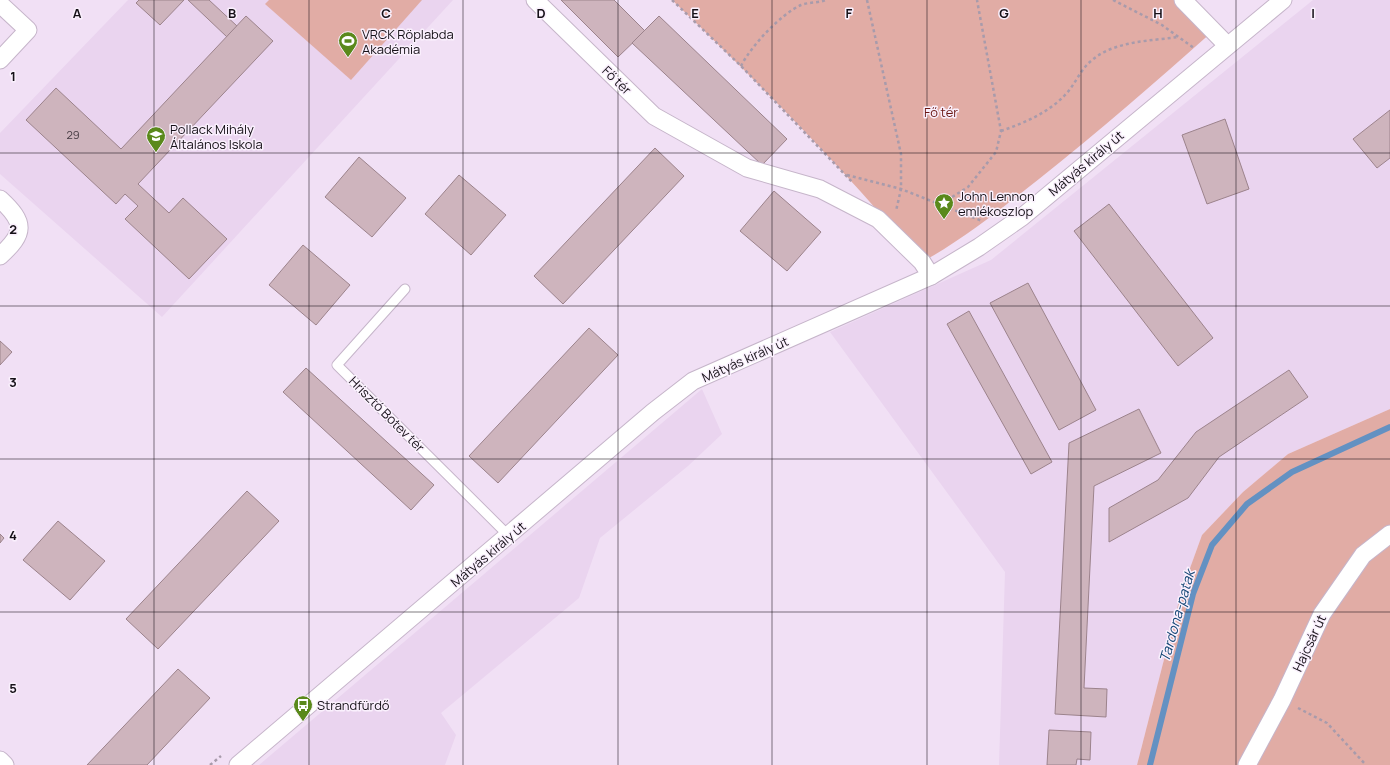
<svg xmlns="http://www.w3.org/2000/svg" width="1390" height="765" viewBox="0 0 1390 765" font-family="Manrope,sans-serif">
	<rect width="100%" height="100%" fill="#f1e0f5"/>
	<g fill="#ead4ef">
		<polygon points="128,0 453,0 162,317 0,174 0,133"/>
		<polygon points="1313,0 1390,0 1390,409 1288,454 1243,492 1202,535 1181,593 1137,765 999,765 1005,572 830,332 991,260"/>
		<polygon points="702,389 722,434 688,466 600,538 579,598 441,713 456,735 445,765 259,765"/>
	</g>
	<g fill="#e1aca5">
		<polygon points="269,0 422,0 351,80 265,4"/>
		<path d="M672,0H1183L1213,31C1156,82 1098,132 1039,179C1001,209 964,239 922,262C844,169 760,84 672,0Z"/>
		<polygon points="1390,409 1390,765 1137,765 1181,593 1202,535 1243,492 1288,454"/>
	</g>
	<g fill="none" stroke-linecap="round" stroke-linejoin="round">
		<polyline stroke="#6391c2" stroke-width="6" points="1150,765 1193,594 1212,545 1247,504 1292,472 1390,427"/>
	</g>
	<g fill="#ceb4bd" stroke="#9c838c">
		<polygon points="139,0 184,0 160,25 136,3"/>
		<polygon points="188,0 209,0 237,26 227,37"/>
		<polygon points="561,0 614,0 645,31 618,57"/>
		<polygon points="246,16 273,41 138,184 169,213 183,198 227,239 189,279 125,219 138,206 125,194 116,204 26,120 56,88 121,149"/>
		<polygon points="659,16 787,139 762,165 632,43"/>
		<polygon points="1390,110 1390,158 1377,168 1353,139"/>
		<polygon points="1225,119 1249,189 1207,204 1182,135"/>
		<polygon points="655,148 684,176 563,304 534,276"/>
		<polygon points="359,157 406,198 372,237 325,197"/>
		<polygon points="459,175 506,215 471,255 425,214"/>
		<polygon points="774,191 821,232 787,271 740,231"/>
		<polygon points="1109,204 1213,338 1178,366 1074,231"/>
		<polygon points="303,245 350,285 316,325 269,285"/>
		<polygon points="1028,283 1096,410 1059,430 990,303"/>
		<polygon points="969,311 1052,462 1031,474 947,324"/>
		<polygon points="589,328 618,355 498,483 469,456"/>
		<polygon points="0,341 12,352 0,365"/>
		<polygon points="306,368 434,485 411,510 283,392"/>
		<polygon points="1289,370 1308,397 1219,457 1188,498 1109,542 1109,508 1158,480 1196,432"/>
		<polygon points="1139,409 1161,453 1094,486 1084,688 1107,689 1106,717 1055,714 1069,443"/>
		<polygon points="247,491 279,521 158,649 126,619"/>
		<polygon points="58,521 105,561 70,600 23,560"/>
		<polygon points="0,534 4,538 0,543"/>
		<polygon points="178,669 210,698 147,765 87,765"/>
		<polygon points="1049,730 1091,732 1090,760 1077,759 1076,765 1047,765"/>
	</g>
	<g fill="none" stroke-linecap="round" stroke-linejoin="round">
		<defs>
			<polyline id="lane" points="405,289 337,365 509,536"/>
			<g id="street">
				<polyline points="535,0 654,116 747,168 820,189 878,219 922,262 931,276"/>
				<polyline points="1183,0 1227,45"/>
				<polyline points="0,4 28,30 0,60"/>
				<path d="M0,199C26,223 25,233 0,256"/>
				<polyline points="0,760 5,765"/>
				<polyline points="238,765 653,412 693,381 931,276 979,247 1022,217 1283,0"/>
				<polyline points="1247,765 1282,700 1322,614 1363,555 1390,534"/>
			</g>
		</defs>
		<use href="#lane" stroke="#c6b5ca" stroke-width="11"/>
		<use href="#street" stroke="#c6b5ca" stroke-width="19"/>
		<g stroke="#a89bab" stroke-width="2.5" stroke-dasharray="3 3" stroke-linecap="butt">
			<polyline points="672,0 741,66 853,183"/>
			<polyline points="867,0 901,154 901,189 896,211"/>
			<polyline points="1113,0 1162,25 1194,48"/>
			<path d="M741,66C751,46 781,14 801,5C809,2 818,3 826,0"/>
			<path d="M1001,131C1024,123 1048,113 1065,95C1075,85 1080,70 1091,61C1113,41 1150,41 1178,37"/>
			<polyline points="847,175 901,189 982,221"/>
			<polyline points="947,207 949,199 968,187 996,152 1001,131 977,0"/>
			<polyline points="1298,708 1327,723 1366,765"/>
			<polyline points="210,765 221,756"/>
		</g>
		<use href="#lane" stroke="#fff" stroke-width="9"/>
		<use href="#street" stroke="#fff" stroke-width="17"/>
	</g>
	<path fill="none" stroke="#151017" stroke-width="1" stroke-opacity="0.55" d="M154,0V765M309,0V765M463,0V765M618,0V765M772,0V765M927,0V765M1081,0V765M1236,0V765M0,153H1390M0,306H1390M0,459H1390M0,612H1390"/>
	<defs>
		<symbol id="stadium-pin" viewBox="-11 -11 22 30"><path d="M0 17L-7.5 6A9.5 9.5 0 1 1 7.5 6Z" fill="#5a891b" stroke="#faf0fd"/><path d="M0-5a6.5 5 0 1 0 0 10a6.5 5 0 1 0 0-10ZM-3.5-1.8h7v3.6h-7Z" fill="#fff"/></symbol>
		<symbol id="school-pin" viewBox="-11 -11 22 30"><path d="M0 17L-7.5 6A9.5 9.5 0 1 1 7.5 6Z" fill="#5a891b" stroke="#faf0fd"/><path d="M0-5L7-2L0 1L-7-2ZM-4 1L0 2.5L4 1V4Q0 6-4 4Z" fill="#fff"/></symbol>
		<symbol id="sight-pin" viewBox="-11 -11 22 30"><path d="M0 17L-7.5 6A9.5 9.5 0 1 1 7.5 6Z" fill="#5a891b" stroke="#faf0fd"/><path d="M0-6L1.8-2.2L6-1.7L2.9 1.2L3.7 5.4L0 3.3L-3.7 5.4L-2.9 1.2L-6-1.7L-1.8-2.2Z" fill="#fff"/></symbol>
		<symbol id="bus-pin" viewBox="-11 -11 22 30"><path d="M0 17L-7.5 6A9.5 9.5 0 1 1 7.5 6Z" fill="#5a891b" stroke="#faf0fd"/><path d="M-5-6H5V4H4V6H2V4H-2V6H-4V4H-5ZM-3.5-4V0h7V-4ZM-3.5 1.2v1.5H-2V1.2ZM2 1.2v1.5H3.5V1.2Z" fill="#fff"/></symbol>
	</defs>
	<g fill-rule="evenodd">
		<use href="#stadium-pin" x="337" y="30" width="22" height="30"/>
		<use href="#school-pin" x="145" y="125" width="22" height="30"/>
		<use href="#sight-pin" x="933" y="192" width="22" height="30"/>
		<use href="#bus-pin" x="292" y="694" width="22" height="30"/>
	</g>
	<g text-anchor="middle" stroke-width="3" stroke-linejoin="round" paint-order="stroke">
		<g font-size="11" fill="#433940">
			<text x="73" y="139">29</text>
		</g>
		<g font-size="13" fill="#151017" stroke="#faf0fd" text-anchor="start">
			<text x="362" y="39">VRCK Röplabda<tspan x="362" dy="15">Akadémia</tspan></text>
			<text x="170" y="134">Pollack Mihály<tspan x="170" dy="15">Általános Iskola</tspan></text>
			<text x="958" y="201">John Lennon<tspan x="958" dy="15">emlékoszlop</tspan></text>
			<text x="317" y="710">Strandfürdő</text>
		</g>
		<g font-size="13" fill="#151017" stroke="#faf0fd">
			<text transform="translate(617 80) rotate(44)" y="5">Fő tér</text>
			<text transform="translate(1086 163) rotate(-40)" y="5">Mátyás király út</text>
			<text transform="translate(745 359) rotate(-24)" y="5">Mátyás király út</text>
			<text transform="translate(387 414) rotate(45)" y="5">Hrisztó Botev tér</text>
			<text transform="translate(488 554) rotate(-40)" y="5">Mátyás király út</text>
			<text transform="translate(1309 643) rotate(-65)" y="5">Hajcsár út</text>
		</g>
		<g font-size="13" fill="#6a1612" stroke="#faf0fd">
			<text x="941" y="117">Fő tér</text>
		</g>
		<g font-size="14" font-style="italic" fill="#124574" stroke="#faf0fd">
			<text transform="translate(1177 616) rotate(-74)" y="5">Tardona-patak</text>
		</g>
	</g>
	<g font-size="13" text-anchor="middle" font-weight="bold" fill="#151017" stroke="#faf0fd" stroke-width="3" stroke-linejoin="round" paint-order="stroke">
		<text x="77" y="18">A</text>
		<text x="232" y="18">B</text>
		<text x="386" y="18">C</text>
		<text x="541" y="18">D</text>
		<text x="695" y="18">E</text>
		<text x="849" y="18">F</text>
		<text x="1004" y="18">G</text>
		<text x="1158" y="18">H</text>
		<text x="1313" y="18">I</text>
		<text x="13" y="81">1</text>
		<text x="13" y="234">2</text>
		<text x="13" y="387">3</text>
		<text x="13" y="540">4</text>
		<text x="13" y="693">5</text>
	</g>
</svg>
